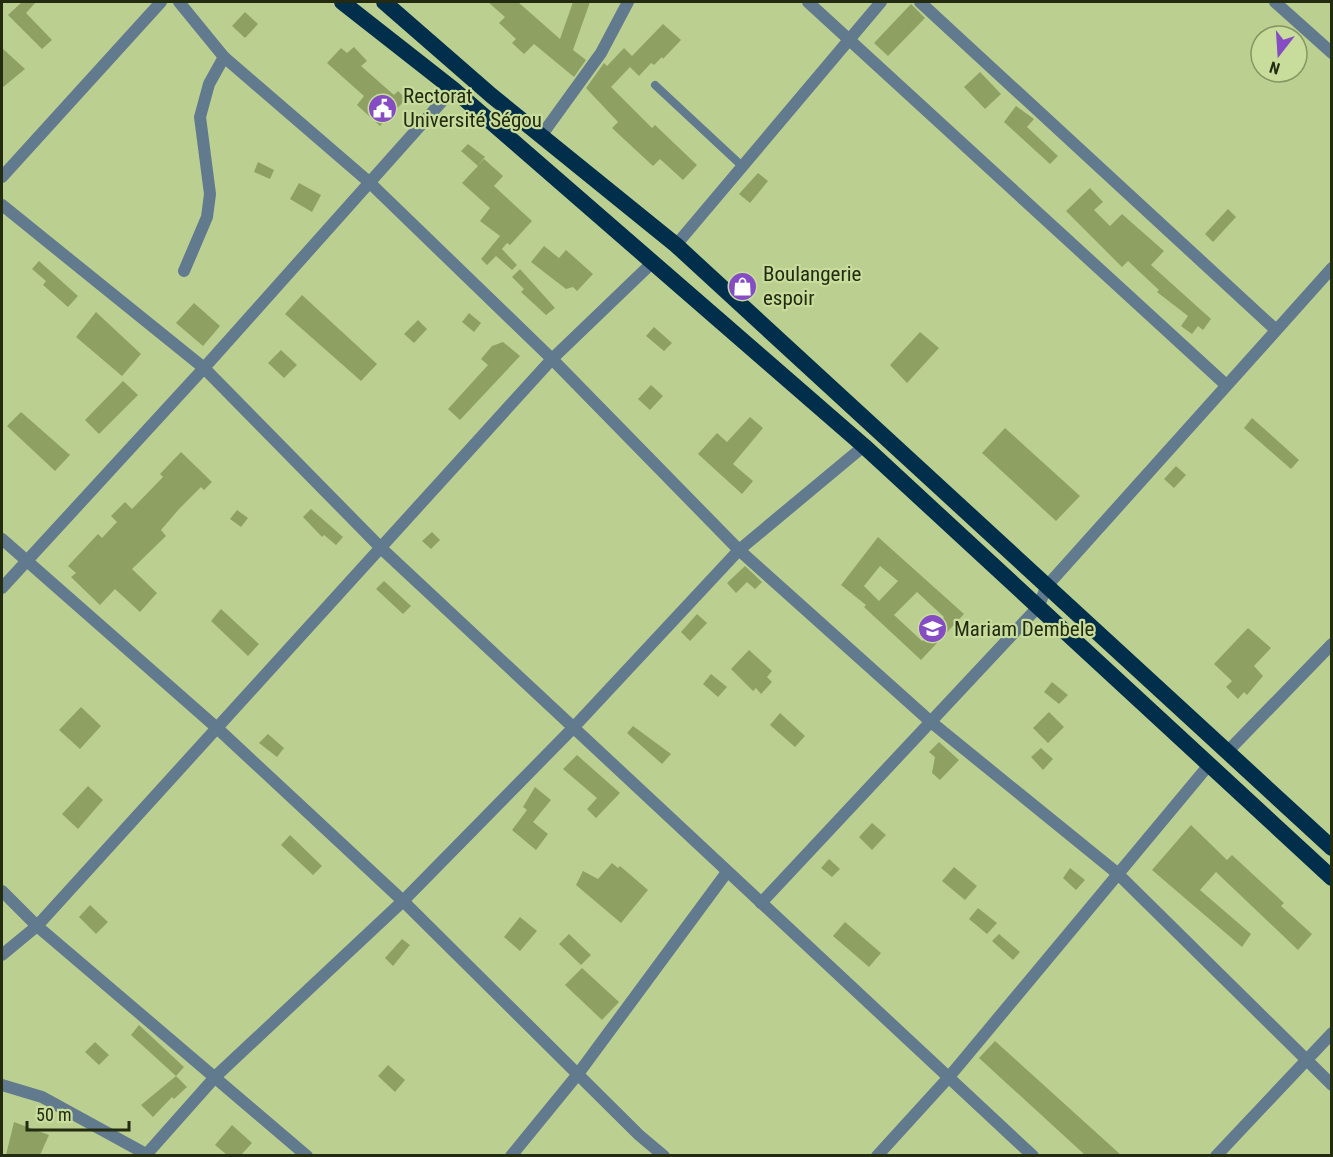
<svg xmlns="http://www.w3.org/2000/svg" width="1333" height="1157" viewBox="0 0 1333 1157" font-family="'Roboto Condensed',sans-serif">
	<rect width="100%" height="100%" fill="#bbd090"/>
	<g fill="#8ea163" fill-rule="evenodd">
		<polygon points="22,2 36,2 26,13 52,40 42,49 8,15"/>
		<polygon points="488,2 518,2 560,39 573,2 590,2 573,50 586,60 574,77 534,44 524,54 512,43 516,39 499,23 505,17"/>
		<polygon points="911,4 925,18 888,56 874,43"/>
		<polygon points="245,12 258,24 245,38 232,26"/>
		<polygon points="663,24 681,40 663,59 662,57 654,65 651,63 639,76 630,67 611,87 652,128 655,125 697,165 683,180 660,159 653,166 612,128 618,122 586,88 604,63 607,66 624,48 632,56"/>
		<polygon points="354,47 367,61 361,66 394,95 398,91 406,99 380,126 357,105 364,96 327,63 341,48 347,53"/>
		<polygon points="2,48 25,69 2,88"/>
		<polygon points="980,72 1001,94 985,109 964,87"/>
		<polygon points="1016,106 1034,119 1027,127 1058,156 1050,164 1004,122"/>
		<polygon points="468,144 485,157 478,165 484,159 503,176 494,186 532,221 510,245 507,243 502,249 517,265 512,270 496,256 487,265 481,259 500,236 480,221 490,208 462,183 478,166 461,151"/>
		<polygon points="258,162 274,170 270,179 254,172"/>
		<polygon points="758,173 768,181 750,203 739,194"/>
		<polygon points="299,183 321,195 312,212 290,199"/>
		<polygon points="1090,188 1103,202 1094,210 1110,226 1122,214 1164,251 1151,265 1211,319 1203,330 1198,326 1192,334 1181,326 1188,316 1157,292 1159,290 1128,261 1122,267 1066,211"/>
		<polygon points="1228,209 1236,217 1213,242 1205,234"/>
		<polygon points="544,246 559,258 566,250 593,274 577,291 573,287 566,289 531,262"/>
		<polygon points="39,261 78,296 68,307 43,285 46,281 32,269"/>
		<polygon points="520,269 555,308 546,315 521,292 524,289 512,277"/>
		<polygon points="302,295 377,364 361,381 285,314"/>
		<polygon points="194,303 220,326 203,346 176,323"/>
		<polygon points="96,312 141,354 122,376 76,337"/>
		<polygon points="469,313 481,323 474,332 462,322"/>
		<polygon points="418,320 427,329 414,343 404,334"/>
		<polygon points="654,327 672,343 664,351 646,336"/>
		<polygon points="920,332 939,348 907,383 890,365"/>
		<polygon points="503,342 520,356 460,420 448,409 488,365 481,359 492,346"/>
		<polygon points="281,350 297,365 284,378 268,363"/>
		<polygon points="123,381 138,395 99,434 85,420"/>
		<polygon points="651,385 663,396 650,410 638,399"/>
		<polygon points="21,412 70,455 55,471 7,426"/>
		<polygon points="750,417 763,428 733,464 753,481 742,494 698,454 717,433 727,442"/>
		<polygon points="1252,418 1299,460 1291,469 1244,428"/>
		<polygon points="1005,428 1080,496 1056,521 982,453"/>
		<polygon points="181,452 212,482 204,490 201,487 179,509 161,530 166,536 132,569 157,593 140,612 115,589 100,605 71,577 76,573 68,566 98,534 102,538 117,522 111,516 125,502 132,509 163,477 160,474"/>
		<polygon points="1176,466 1186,475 1174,488 1164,479"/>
		<polygon points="311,509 343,537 336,545 324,535 322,537 303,517"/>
		<polygon points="237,510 248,518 241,527 230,519"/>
		<polygon points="432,532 440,540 431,549 422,541"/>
		<path d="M878,537L964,614L921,660L864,607L866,605L841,585ZM880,566L898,581L879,601L864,586ZM917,592L944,617L922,641L894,615Z"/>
		<polygon points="745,566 762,582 755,589 747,582 736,593 727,583"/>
		<polygon points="384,581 411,606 403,614 376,589"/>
		<polygon points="221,609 259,644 248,656 211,621"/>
		<polygon points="697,614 707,623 690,641 681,632"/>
		<polygon points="1248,628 1271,648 1254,666 1263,676 1247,695 1244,692 1238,699 1226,687 1232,681 1214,664"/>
		<polygon points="749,650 772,671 767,677 772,682 761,694 756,688 753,691 731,669"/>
		<polygon points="711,674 727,687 718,697 703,684"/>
		<polygon points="1052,682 1068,695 1059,704 1044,692"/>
		<polygon points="81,707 101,726 80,749 59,730"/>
		<polygon points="1049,712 1064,727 1048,743 1033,728"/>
		<polygon points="780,713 805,736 795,747 770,725"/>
		<polygon points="633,726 671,754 662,764 627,733"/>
		<polygon points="268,734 284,748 277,757 259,743"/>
		<polygon points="939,742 959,760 940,780 932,773 935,757 929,752"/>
		<polygon points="1041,748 1053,759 1043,770 1031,757"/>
		<polygon points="577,755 620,793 596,818 587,809 597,798 563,769"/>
		<polygon points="88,786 103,800 78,829 62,814"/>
		<polygon points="535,787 551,800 533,822 548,834 536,850 512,830 527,810 523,807"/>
		<polygon points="872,823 886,835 872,850 859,837"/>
		<polygon points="1191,825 1227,860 1232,855 1284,903 1281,906 1312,934 1298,950 1216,872 1200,890 1251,934 1242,947 1152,870"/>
		<polygon points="290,835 322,866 313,875 281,845"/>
		<polygon points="829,859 840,869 832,877 821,868"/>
		<polygon points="612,863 618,868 620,866 648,890 621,923 576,885 583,871 598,879"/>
		<polygon points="954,867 977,886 965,900 942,881"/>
		<polygon points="1070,868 1085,880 1076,890 1063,878"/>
		<polygon points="90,905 108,922 96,934 79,917"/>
		<polygon points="978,908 997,923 987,934 969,919"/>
		<polygon points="520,917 537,931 520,951 504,937"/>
		<polygon points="845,922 881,953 869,967 833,936"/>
		<polygon points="569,934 591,955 581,965 559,944"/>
		<polygon points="999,934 1020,952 1013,960 992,941"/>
		<polygon points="402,939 410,945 393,966 385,958"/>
		<polygon points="582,968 619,1002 602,1020 565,985"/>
		<polygon points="139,1025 184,1067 176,1076 131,1035"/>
		<polygon points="995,1041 1121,1155 1085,1155 979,1058"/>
		<polygon points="95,1042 109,1055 99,1065 85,1052"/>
		<polygon points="388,1065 405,1080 395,1092 378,1076"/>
		<polygon points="176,1076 187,1087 174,1099 172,1097 153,1117 141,1105"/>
		<polygon points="14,1122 49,1135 40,1155 6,1155"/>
		<polygon points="232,1125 252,1143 241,1155 227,1155 215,1145"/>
	</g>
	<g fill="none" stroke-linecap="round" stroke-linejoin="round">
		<polyline stroke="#617a8e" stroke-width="8" points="655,85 742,166"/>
		<g stroke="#617a8e" stroke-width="12">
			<polyline points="179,2 224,57 369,182 552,359 739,550 931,722 1117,873 1332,1085"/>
			<polyline points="808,2 1225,384"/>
			<polyline points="920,2 1276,330"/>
			<polyline points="1275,2 1332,53"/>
			<polyline points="541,136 601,53 628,2"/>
			<polyline points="2,205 204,368 382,549 1033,1156"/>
			<polyline points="676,245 881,2"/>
			<polyline points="184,271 207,217 210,194 200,117 209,84 224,57"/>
			<polyline points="2,539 217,728 403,901 639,1135 664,1156"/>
			<polyline points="2,588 204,368 453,89"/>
			<polyline points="1227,752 1332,644"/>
			<polyline points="2,891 37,926 307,1156"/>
			<polyline points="761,903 1039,606 1046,587 1332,268"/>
			<polyline points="2,955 37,926 552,359 653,262"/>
			<polyline points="2,1085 42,1097 146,1154"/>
			<polyline points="145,1156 216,1076 403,901 573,728 739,550 864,446"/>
			<polyline points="511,1156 578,1074 727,872"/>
			<polyline points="877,1156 949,1077 1208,766"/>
			<polyline points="1216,1156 1332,1033"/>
		</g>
		<polyline stroke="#617a8e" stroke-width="12" points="2,177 161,2"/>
		<g stroke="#012f4b" stroke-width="16">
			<polyline points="342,2 453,89 864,446 1332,878"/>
			<polyline points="384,2 492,96 676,245 1332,848"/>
		</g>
	</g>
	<defs>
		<symbol id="civic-disc" viewBox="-11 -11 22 22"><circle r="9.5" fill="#854cc3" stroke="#c8dd9c"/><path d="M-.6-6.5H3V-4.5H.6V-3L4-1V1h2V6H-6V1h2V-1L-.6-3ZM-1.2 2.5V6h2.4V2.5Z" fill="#fff"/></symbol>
		<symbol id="shop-disc" viewBox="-11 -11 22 22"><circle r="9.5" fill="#854cc3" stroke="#c8dd9c"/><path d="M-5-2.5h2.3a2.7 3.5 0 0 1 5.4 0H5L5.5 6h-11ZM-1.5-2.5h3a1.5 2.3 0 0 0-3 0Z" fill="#fff"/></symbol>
		<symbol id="school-disc" viewBox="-11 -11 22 22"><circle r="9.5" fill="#854cc3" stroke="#c8dd9c"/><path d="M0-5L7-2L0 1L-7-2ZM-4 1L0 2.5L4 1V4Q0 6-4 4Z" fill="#fff"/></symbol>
	</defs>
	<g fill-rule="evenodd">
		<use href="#civic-disc" x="366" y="92" width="33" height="33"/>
		<use href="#shop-disc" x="726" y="270" width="33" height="33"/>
		<use href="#school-disc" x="916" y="612" width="33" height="33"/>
	</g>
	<g text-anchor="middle" stroke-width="4.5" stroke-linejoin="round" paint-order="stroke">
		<g font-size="21" fill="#232b11" stroke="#c8dd9c" text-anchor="start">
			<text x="403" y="103">Rectorat<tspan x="403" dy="24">Université Ségou</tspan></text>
			<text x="763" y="281">Boulangerie<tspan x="763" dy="24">espoir</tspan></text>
			<text x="954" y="636">Mariam Dembele</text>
		</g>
	</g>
	<rect width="1333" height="1157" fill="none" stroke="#232b11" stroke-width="6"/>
	<g transform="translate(1279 54) rotate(197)"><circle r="28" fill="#c8dd9c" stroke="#869664" stroke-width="1.5"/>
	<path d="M0-4.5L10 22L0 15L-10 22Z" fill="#854cc3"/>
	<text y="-9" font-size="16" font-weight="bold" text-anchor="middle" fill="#232b11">N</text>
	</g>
	<path d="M27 1121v9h102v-9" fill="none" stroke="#232b11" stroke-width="3"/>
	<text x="36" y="1121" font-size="18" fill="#232b11" stroke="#c8dd9c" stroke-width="4.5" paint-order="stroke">50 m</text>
</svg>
